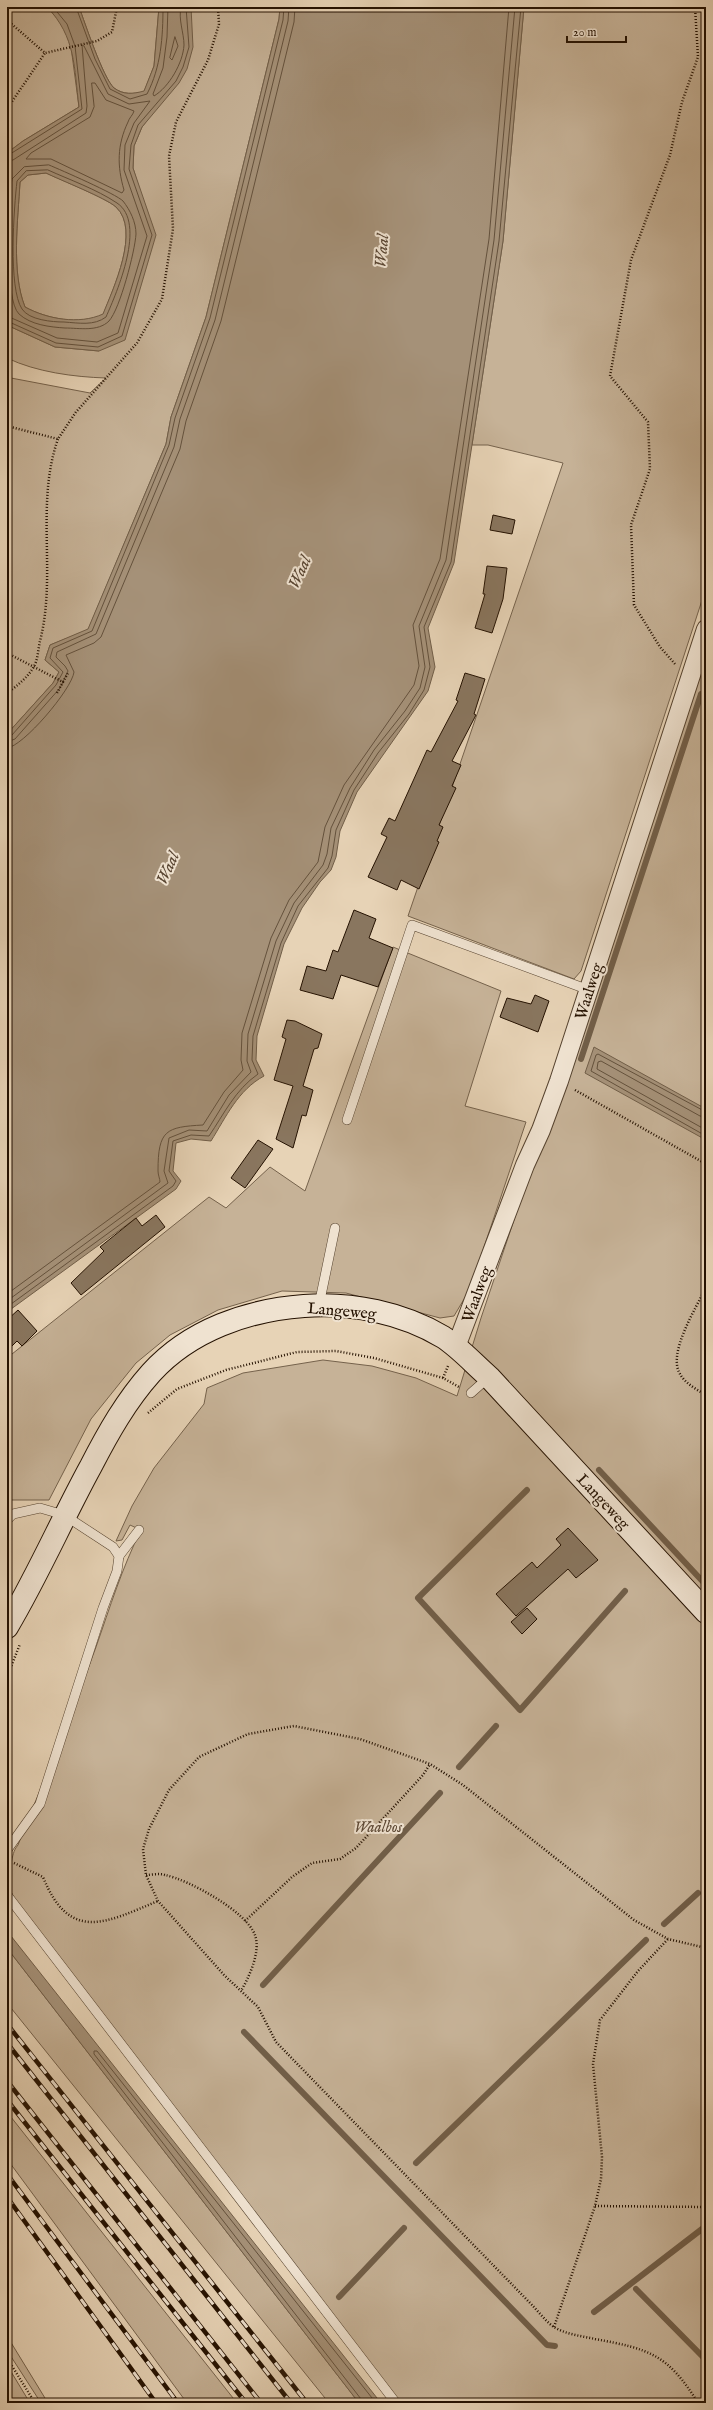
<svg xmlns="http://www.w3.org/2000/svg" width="713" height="2410" viewBox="0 0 713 2410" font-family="'IM FELL English',serif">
	<rect width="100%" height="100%" fill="#e7d3b6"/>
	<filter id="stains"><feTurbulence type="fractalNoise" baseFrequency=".005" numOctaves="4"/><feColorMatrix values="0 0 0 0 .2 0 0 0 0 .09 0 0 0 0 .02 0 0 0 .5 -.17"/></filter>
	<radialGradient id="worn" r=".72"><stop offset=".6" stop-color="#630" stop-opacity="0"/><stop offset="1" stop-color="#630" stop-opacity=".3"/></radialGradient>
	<g fill="#c6b297" stroke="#75624c">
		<polygon points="7,7 47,7 64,26 71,47 79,107 23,141 7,153"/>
		<path d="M79,7H159L154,66L144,92C133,94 124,95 114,88C103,78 85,23 79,7Z"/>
		<path d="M191,7H280L279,19L206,317L171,417L166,444L88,630L50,645L45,660L59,672L53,683L7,734V375L11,378L90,393L106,378C74,377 36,372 7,358V322L9,326L55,347L99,351L142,198L133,168L134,146L142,127L158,106Z"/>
		<polygon points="524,7 706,7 706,588 581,971 574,979 408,916 563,463 488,445 472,445 503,241"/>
		<path d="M46,173C61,180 106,198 116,207C141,230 113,289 103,315C79,325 47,319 25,307C11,272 18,220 20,182L28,175Z"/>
		<path d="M706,649V2403H401L24,1913C12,1894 3,1885 11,1863C13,1856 13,1851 18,1845C44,1779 72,1714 96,1647C110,1607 122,1568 141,1530L130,1525L122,1540L116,1541L132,1506L154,1468L204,1404L207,1388L243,1373L323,1360L372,1366L416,1378L457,1396L481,1318Z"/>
		<polygon points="393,947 501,991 465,1106 526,1122 470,1289 454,1316 440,1318 346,1293 282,1291 218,1310 170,1335 136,1363 91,1419 49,1500 12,1500 7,1504 7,1358 209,1197 226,1208 270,1167 305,1191"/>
		<polygon points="7,1948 359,2403 329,2403 7,2003"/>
		<polygon points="7,2112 237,2403 187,2403 7,2159"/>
		<polygon points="7,2336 48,2403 41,2403 10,2355 7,2350"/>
		<polygon points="7,2365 30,2403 9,2403 7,2399"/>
	</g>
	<g fill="#a59178" stroke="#715e48" fill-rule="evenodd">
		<path d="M47,7H79C85,23 103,78 114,88C123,95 133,94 144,91L154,66L159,7H191L193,47L187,69L179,83L142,127L134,146L133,168L156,235L125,340L99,351L55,347L9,326L7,322V153L23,141L79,107C74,68 76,37 47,7ZM46,173C60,180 106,198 116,207C141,230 113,289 103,314C79,325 47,319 25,307C11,272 18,219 20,182L28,175Z"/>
		<path d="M280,7H524L503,241L454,563L428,628L435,667L428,691L357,792L340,831L336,857L331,870L320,882L302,908L284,944L257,1036L256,1060L264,1076C238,1090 226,1117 211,1141L191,1139L176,1143L173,1171L181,1181L176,1189L7,1312V734L53,683L59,672L45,660L50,645L88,629L166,444L171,417L206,317L279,19Z"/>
		<polygon points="594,1047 706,1109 706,1140 585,1073"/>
		<polygon points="7,1931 381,2403 359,2403 7,1948"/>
	</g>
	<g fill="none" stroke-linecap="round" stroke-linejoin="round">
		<g stroke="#64513c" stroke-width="1">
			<path d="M76,7L95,59L110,89L130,99L147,94C161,67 163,37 163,7"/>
			<path d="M168,7L167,37L163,68L153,94L154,96C169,87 183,63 184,45C184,33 178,19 181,7"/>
			<polygon points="175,37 178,46 172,60 170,58"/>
			<path d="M92,83H95L106,100L134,111C133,115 129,118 128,122C117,145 117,166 124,190L122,193L51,159H26L31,153L90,117L94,107Z"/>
			<polyline points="7,156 82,109 75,46 67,24 53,7"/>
			<polyline points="7,161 13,160 86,113 87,106 82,45 84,46 108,94 129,104 150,101 134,123 125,145 124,170 147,236 118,333 97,342 57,338 7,316"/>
			<path d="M49,165C61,170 116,194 123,201C130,210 136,222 136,234C135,251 120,309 109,321C98,332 79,328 65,328C50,327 31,325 19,314C4,300 8,201 12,179L24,167Z"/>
			<path d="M48,170C70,180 96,189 117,203C147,223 117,292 106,317C94,326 79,323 64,322C52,322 29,320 22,309C8,288 14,207 17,181L26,171Z"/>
			<polyline points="7,321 56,343 98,347 122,336 152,235 129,169 131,145 138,125 176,81 183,67 189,47 186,7"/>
			<polyline points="7,737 12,735 56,685 63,672 50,658 53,648 92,631 169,445 175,418 210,318 283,20 284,7"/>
			<polyline points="7,742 15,739 60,688 68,671 65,666 56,657 57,652 96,634 174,447 180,419 215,320 288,21 289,7"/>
			<path d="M7,748C23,747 72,689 74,672L66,655L94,643L101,637L180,449L186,421L221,321L294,22L295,7"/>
			<polyline points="706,1112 598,1054 596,1055 591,1071 706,1136"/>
			<polyline points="706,1117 700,1116 601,1061 598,1062 597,1069 706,1130"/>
			<path d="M7,1294L160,1182C160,1179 158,1175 158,1171C158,1130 166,1127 203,1125L224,1092L243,1070L241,1060L242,1033L271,938L289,900L318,862L325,827L344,785L414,685L419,666L413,625L440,559L489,239L509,7"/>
			<polyline points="7,1301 168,1183 164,1171 169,1138 189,1130 207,1131 229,1095 251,1072 247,1061 248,1034 276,941 294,903 323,865 327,854 331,828 350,788 374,750 405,711 420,688 425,667 419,626 446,560 494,240 515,7"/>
			<path d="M7,1307L173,1186L176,1181L169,1171L173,1141L191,1135L209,1136C224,1114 235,1090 258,1074L252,1060L253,1036L281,943L298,906L328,868L332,856L336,830L354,790L378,753L409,714L424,690L430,667L424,627L451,562L499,241L521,7"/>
			<polyline points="362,2403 361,2399 94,2054 94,2051 97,2051 376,2403"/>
		</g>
		<g stroke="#715e48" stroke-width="6">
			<polyline points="581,1059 701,694"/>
			<polyline points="599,1470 706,1585"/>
			<polyline points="527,1490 418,1598 520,1710 625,1591"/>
			<polyline points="459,1767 496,1726"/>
			<polyline points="664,1924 698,1893"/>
			<polyline points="263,1985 440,1793"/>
			<polyline points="244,2032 547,2345 555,2346"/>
			<polyline points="416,2163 646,1940"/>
			<polyline points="636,2289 706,2360"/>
			<polyline points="339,2297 404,2228"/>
			<polyline points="594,2312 702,2229"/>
		</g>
	</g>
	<g fill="#89765f" stroke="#241101">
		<polygon points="493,515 515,520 512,534 490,530"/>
		<polygon points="487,566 507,568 503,599 492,633 475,628 485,594 483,594"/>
		<polygon points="465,673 485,679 474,714 476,715 452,761 461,765 452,786 456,788 439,825 443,827 437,841 439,842 419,889 401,880 397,890 368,877 387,837 381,834 389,818 395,821 427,750 431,752 458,701 456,700"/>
		<polygon points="354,910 376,919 369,938 393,948 378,987 341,975 333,999 300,990 307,966 326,971 333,950 338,952"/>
		<polygon points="535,995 549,1001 538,1032 500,1017 507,998 531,1004"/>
		<polygon points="287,1020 295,1021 322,1034 318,1048 314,1049 303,1086 313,1090 306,1116 302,1115 293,1148 276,1139 293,1086 274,1080 286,1039 282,1037"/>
		<polygon points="258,1140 273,1149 245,1188 231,1178"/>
		<polygon points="156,1215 165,1227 81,1295 71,1283 104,1251 100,1247 136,1218 142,1226"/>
		<polygon points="18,1310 37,1331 22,1346 17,1341 7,1351 7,1320"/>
		<polygon points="568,1528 598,1560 576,1578 568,1569 516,1616 496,1594 532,1562 537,1568 561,1545 556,1539"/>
		<polygon points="527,1608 537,1619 522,1634 511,1622"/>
	</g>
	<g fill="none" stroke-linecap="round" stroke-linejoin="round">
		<defs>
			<g id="service">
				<polyline points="347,1120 412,925 589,990"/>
				<polyline points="319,1305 335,1228"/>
				<polyline points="471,1393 489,1377"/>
				<polyline points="7,1520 13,1514 40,1508 64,1515 113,1547 119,1556 117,1571 103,1608 40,1804 7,1850"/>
				<polyline points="119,1556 139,1530"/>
				<polyline points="7,1895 396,2403"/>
			</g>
			<polyline id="minor" points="456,1347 525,1165 541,1130 559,1081 706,629"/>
			<path id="secondary" d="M7,1627C38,1575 62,1519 91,1466C108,1433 126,1401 151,1373C190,1330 248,1310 304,1306C351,1302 403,1313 443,1337C460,1348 474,1364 489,1377L706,1612"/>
		</defs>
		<use href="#service" stroke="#55422e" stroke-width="10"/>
		<use href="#minor" stroke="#55422e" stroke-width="20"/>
		<use href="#secondary" stroke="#241101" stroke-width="24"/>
		<g stroke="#241101" stroke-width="2.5" stroke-dasharray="1 2" stroke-linecap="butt">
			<polyline points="7,20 45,53 97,41 112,32 117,7"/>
			<polyline points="7,109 45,53"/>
			<polyline points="7,426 58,439 76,412 137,343 162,299 173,229 169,156 176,122 208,60 219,24 218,7"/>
			<polyline points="7,653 63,682 68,673"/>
			<polyline points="675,664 660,647 634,605 631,525 650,469 648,422 610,376 631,260 670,155 682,102 698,57 695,7"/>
			<path d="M7,693C17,686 27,678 33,668C38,661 38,649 40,641C57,575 35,504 58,439"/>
			<polyline points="57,693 63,682"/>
			<polyline points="575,1090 706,1164"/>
			<path d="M706,1287C697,1307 667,1353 680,1374C685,1383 697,1390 706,1395"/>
			<polyline points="443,1378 448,1366"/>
			<polyline points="148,1413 177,1389 226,1370 297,1352 336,1351 374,1358 443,1378 459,1387"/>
			<polyline points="7,1677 20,1644"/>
			<path d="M14,1863L43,1877C70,1944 107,1922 158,1901"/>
			<path d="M146,1875C152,1875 159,1873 165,1875C189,1880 246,1911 255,1935C261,1952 249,1977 241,1991"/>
			<polyline points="245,1921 292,1877 312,1863 340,1859 356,1848 423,1775 430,1764"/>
			<polyline points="595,2206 706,2207"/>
			<polyline points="554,2327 595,2206 601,2179 602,2157 593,2064 600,2020 638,1971 668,1939"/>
			<polyline points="7,2358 35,2403"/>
			<path d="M698,2403C668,2354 649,2349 595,2339C581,2336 565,2334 554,2327C546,2322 539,2312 532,2305L276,2042L258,2007L224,1975L158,1901L146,1875L143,1849L149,1829L169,1790L199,1757L248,1734L294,1726L360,1739L430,1764L463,1785L634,1920L668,1939L706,1948"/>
		</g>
		<use href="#service" stroke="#efe2d0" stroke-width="9"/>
		<use href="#minor" stroke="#efe2d0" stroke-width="18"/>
		<use href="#secondary" stroke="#efe2d0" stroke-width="22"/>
		<defs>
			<g id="rail">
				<polyline points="7,2024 307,2403"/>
				<polyline points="7,2043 291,2403"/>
				<polyline points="7,2081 261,2403"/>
				<polyline points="7,2100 246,2403"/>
				<polyline points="7,2174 178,2403"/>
				<polyline points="7,2197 156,2403"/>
			</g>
		</defs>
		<use href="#rail" stroke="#241101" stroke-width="4.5"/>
		<use href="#rail" stroke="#efe2d0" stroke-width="3" stroke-dasharray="9" stroke-linecap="butt"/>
	</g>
	<g text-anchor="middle" stroke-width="4" stroke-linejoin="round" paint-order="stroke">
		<g font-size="16" fill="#241101" stroke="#efe2d0">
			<text transform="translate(588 991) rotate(-72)" y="6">Waalweg</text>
			<text transform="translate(476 1294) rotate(-70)" y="6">Waalweg</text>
			<text transform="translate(342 1310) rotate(5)" y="6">Langeweg</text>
			<text transform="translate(604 1501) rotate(47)" y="6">Langeweg</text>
		</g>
		<g font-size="16" font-style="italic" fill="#5d4936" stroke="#efe2d0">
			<text x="378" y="1832">Waalbos</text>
		</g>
		<g font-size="17" font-style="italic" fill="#584431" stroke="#efe2d0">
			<text transform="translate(381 251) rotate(-85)" y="6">Waal</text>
			<text transform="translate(299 572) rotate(-66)" y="6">Waal</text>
			<text transform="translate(167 868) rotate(-66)" y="6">Waal</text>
		</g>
	</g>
	<rect width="713" height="2410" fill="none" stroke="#e7d3b6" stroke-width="24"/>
	<rect x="8" y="8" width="697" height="2394" fill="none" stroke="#241101" stroke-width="2"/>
	<rect x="12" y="12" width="689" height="2386" fill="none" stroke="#241101"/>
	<path d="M567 36v6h59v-6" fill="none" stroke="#241101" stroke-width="2"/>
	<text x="573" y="36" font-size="12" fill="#241101" stroke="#efe2d0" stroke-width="3" paint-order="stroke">20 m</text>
	<rect width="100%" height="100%" filter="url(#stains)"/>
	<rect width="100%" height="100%" fill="url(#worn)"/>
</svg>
